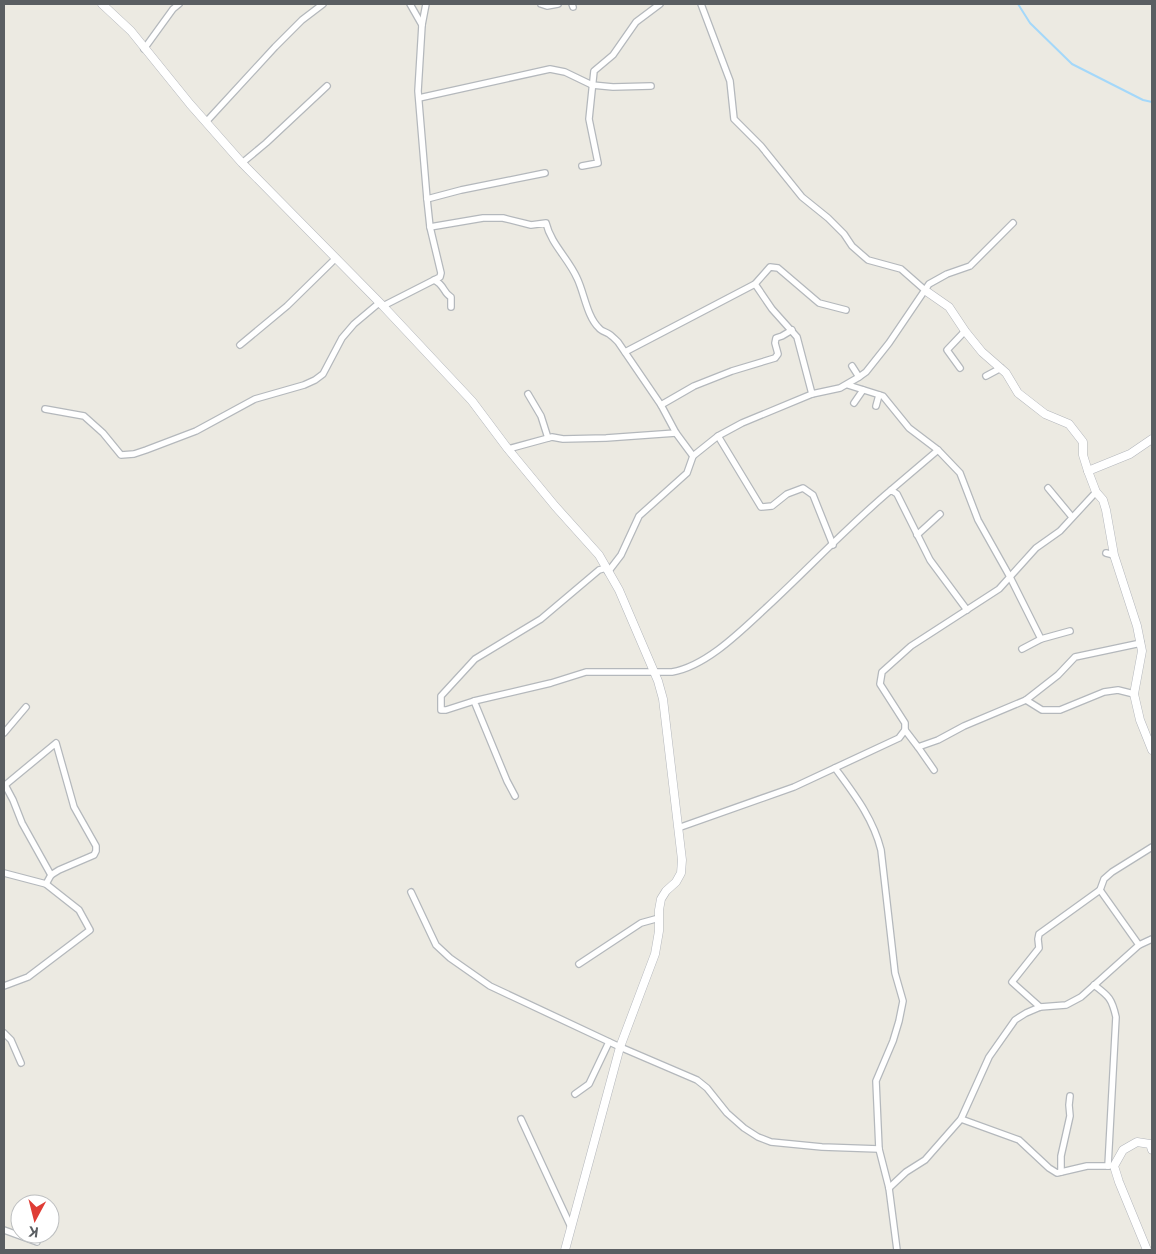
<svg xmlns="http://www.w3.org/2000/svg" width="1156" height="1254" viewBox="0 0 1156 1254" font-family="Inter,sans-serif">
	<rect width="100%" height="100%" fill="#eceae2"/>
	<g fill="none" stroke-linecap="round" stroke-linejoin="round">
		<polyline stroke="#a4d8fa" stroke-width="2" points="1018,4 1030,23 1072,64 1143,100 1152,102"/>
		<defs>
			<g id="street">
				<polyline points="541,4 547,6 558,4"/>
				<polyline points="572,4 573,7"/>
				<polyline points="701,4 730,81 734,119 761,146 802,197 828,218 844,234 852,246 868,260 901,269 926,291"/>
				<polyline points="422,25 426,4"/>
				<polyline points="144,49 173,9 179,4"/>
				<polyline points="419,98 550,69 565,72 592,85 613,87 651,86"/>
				<polyline points="206,122 275,47 302,20 323,4"/>
				<polyline points="242,163 266,143 327,86"/>
				<polyline points="582,166 598,163 589,119 594,71 613,55 636,22 660,4"/>
				<polyline points="427,199 461,190 545,173"/>
				<path d="M430,227L483,218H503L531,225L546,223C551,244 568,258 577,278C584,292 587,317 599,328C601,331 606,332 609,334C612,336 615,339 618,342L661,405L676,433L693,456"/>
				<path d="M434,280C445,285 443,293 451,297V307"/>
				<polyline points="755,284 772,309 797,337 812,394"/>
				<polyline points="383,306 440,277 441,273 430,227 427,199 418,91 422,25 410,4"/>
				<polyline points="240,345 287,306 336,258"/>
				<polyline points="625,352 755,284 770,267 778,268 819,303 846,310"/>
				<polyline points="852,366 859,377"/>
				<polyline points="960,368 947,350 965,331"/>
				<polyline points="986,376 1001,368"/>
				<polyline points="848,385 883,396 909,428 938,450 960,473 978,520 1010,577 1041,639"/>
				<polyline points="528,394 541,416 548,438"/>
				<polyline points="854,403 863,390"/>
				<polyline points="661,405 694,386 732,371 775,358 778,354 775,343 776,338 782,336 792,330"/>
				<polyline points="876,406 879,395"/>
				<polyline points="45,409 84,416 103,433 121,455 134,454 146,450 196,431 255,399 304,385 315,380 323,374 342,338 354,324 379,303"/>
				<polyline points="718,436 761,507 772,506 787,494 803,488 813,495 833,545"/>
				<polyline points="508,449 552,437 563,439 606,438 676,433"/>
				<polyline points="1048,488 1072,517"/>
				<polyline points="891,490 938,450"/>
				<polyline points="917,535 940,514"/>
				<polyline points="1106,553 1114,555"/>
				<polyline points="608,572 621,555 639,516 687,473 693,456 718,436 742,423 812,394 840,388 859,377 866,372 889,343 929,284 947,274 970,266 1013,223"/>
				<polyline points="1022,649 1041,639 1070,631"/>
				<polyline points="1026,700 1042,710 1060,710 1104,692 1118,690 1134,694"/>
				<polyline points="474,701 446,710 441,710 441,696 475,659 541,619 599,570 606,568"/>
				<polyline points="905,730 918,747 938,740 964,726 1026,700 1058,675 1075,657 1141,643"/>
				<polyline points="4,733 26,707"/>
				<polyline points="918,747 934,770"/>
				<path d="M835,768C854,794 873,818 881,850L895,973L903,1001L899,1021L893,1041L876,1081L879,1149L889,1188L897,1250"/>
				<polyline points="5,785 13,800 22,823 51,875"/>
				<polyline points="4,786 56,743 74,807 96,846 96,851 94,855 59,870 51,875 46,884"/>
				<path d="M515,796L507,781L474,701L551,683L586,672H672C707,666 742,630 768,606C809,568 848,526 891,490L897,494L930,560L967,610"/>
				<polyline points="678,828 794,787 899,738 905,730 905,723 880,684 882,672 911,646 999,589 1036,548 1060,531 1096,492"/>
				<polyline points="4,873 46,884 79,910 90,930 28,977 4,986"/>
				<polyline points="1100,890 1139,945"/>
				<polyline points="411,892 436,945 450,958 490,986 620,1047 697,1080 707,1088 727,1113 744,1128 758,1137 771,1142 822,1147 879,1149"/>
				<polyline points="579,964 641,923 659,918"/>
				<path d="M1094,985C1109,996 1112,999 1116,1017L1108,1166"/>
				<polyline points="1040,1007 1012,982 1039,948 1038,939 1039,934 1100,890 1104,879 1112,872 1152,847"/>
				<polyline points="4,1033 11,1040 21,1063"/>
				<polyline points="575,1094 589,1084 609,1042"/>
				<polyline points="521,1119 571,1227"/>
				<polyline points="961,1119 1019,1140 1049,1168 1057,1173 1087,1166 1109,1166"/>
				<polyline points="1061,1172 1061,1156 1070,1116 1069,1105 1070,1096"/>
				<polyline points="889,1188 906,1172 925,1160 961,1119 989,1057 1015,1020 1026,1013 1040,1007 1066,1005 1081,997 1139,945 1152,939"/>
				<polyline points="4,1230 37,1242"/>
			</g>
			<g id="secondary">
				<polyline points="102,4 131,31 190,104 242,163 383,306 472,401 508,449 555,506 599,555 619,590 658,681 663,699 682,860 681,873 676,882 666,891 661,899 659,910 659,931 655,954 620,1047 565,1250"/>
				<polyline points="926,291 949,307 965,331 982,352 1006,373 1018,393 1045,414 1069,424 1083,442 1083,455 1088,471 1096,492 1103,500 1106,510 1114,555 1137,626 1142,651 1134,694 1140,720 1152,750"/>
				<polyline points="1088,471 1130,454 1152,439"/>
				<polyline points="1147,1250 1119,1182 1114,1166 1123,1150 1137,1142 1150,1144 1152,1150"/>
			</g>
		</defs>
		<use href="#street" stroke="#b4b8bc" stroke-width="8"/>
		<use href="#secondary" stroke="#b4b7bc" stroke-width="9"/>
		<use href="#street" stroke="#fff" stroke-width="5.5"/>
		<use href="#secondary" stroke="#fff" stroke-width="8"/>
	</g>
	<rect width="1156" height="1254" fill="none" stroke="#5a5e62" stroke-width="10"/>
	<g transform="translate(35 1219) rotate(187)"><circle r="24" fill="#ffffff" stroke="#bdbfc0"/>
	<path d="M0-4L9 19L0 12L-9 19Z" fill="#df3c35"/>
	<text y="-8" font-size="14" font-weight="bold" text-anchor="middle" fill="#5a5e62">K</text>
	</g>
</svg>
